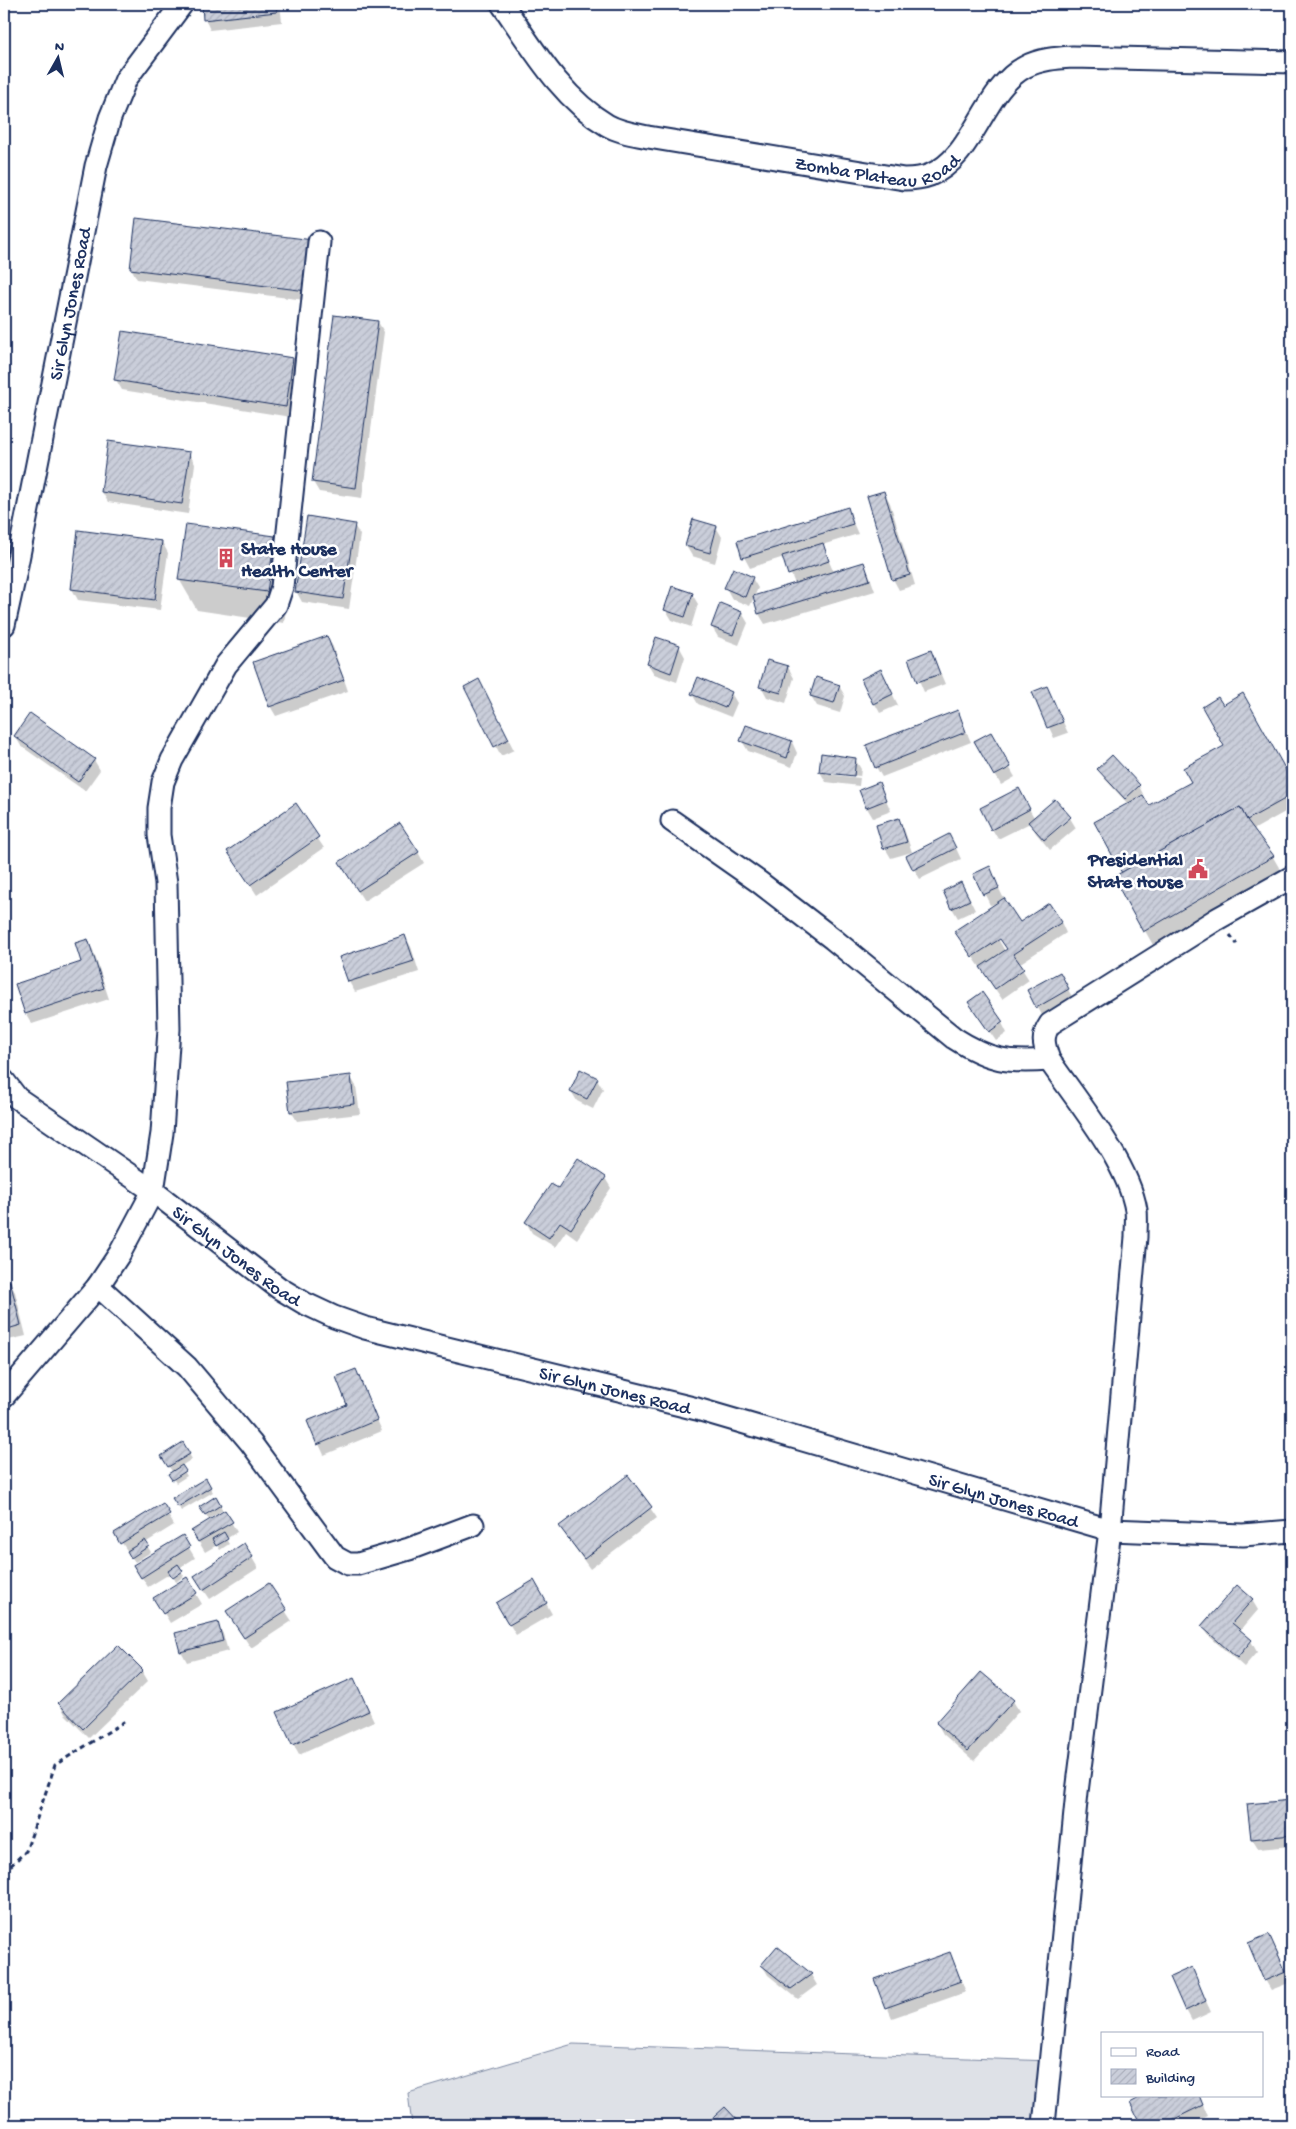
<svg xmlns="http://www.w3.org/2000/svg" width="1296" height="2129" viewBox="0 0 1296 2129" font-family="'Gochi Hand',sans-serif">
	<defs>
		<pattern id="building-hatch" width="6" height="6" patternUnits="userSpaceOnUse" patternTransform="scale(1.25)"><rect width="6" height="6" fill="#caceda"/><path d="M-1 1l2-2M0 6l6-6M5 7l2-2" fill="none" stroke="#adb1be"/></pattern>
	</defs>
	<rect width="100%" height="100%" fill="#fff"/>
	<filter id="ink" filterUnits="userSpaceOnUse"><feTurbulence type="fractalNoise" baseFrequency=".02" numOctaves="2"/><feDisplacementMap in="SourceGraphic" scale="10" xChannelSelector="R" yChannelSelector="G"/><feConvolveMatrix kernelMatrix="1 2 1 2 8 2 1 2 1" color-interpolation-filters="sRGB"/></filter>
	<g filter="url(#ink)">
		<polygon fill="#dee1e7" stroke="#7c88a2" points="573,2044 1051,2061 1044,2125 412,2125 408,2093"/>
		<g fill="#0003" fill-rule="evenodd">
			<polygon points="203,4 280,4 282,22 210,30 205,19"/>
			<polygon points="313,241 313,301 137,279 131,268"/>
			<polygon points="378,322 384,332 362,498 319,492 313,482"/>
			<polygon points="293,359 299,369 291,417 122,390 116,380"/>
			<polygon points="189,453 195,464 188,514 108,502 102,492"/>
			<polygon points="884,492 890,503 915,585 899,590 893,579"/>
			<polygon points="847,509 858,534 822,545 834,573 863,564 869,574 875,591 765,624 759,614 754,597 750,606 732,599 726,588 752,578 758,588 754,597 795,584 784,557 750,568 744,557"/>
			<polygon points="354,525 360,535 349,609 302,602 296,591"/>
			<polygon points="716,527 722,537 715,563 692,556 686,546"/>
			<polygon points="79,532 162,542 168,553 160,610 78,600 72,589"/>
			<polygon points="274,537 292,568 284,623 197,610 179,579"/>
			<polygon points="692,594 698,604 691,627 672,620 666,610"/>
			<polygon points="742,613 748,623 739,645 718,637 712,627"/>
			<polygon points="327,637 333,647 348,691 276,716 270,706"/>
			<polygon points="679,646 685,657 677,682 654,674 648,664"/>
			<polygon points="931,651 945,684 924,692 910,659"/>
			<polygon points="768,662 788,667 794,678 786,703 767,697 761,686"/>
			<polygon points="862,680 886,681 898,705 880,713"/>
			<polygon points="839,686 845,696 840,713 817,706 811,696"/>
			<polygon points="466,687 484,691 514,750 501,756"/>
			<polygon points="1047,687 1068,733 1054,738 1033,693"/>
			<polygon points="731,693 737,703 731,717 698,704 692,694"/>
			<polygon points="1242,695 1292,783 1292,808 1253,830 1273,857 1285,878 1157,952 1115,878 1124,873 1128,804 1105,779 1099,769 1139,786 1149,806 1192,782 1225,746 1222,706"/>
			<polygon points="957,711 971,742 882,777 876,767"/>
			<polygon points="990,734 1015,777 1001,785 976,742"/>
			<polygon points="15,736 94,760 100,770 85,791 21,746"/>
			<polygon points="742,741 792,742 797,753 792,767 748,751"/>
			<path d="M855,759L861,769L859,786L826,782L820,772ZM826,772L860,776V778L826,774Z"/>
			<polygon points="879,784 891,811 873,818 867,808"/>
			<polygon points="1018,790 1035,819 1070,818 1076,828 1050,850 1036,833 1030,823 998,839 992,829"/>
			<polygon points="295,805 324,848 257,895 228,852"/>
			<polygon points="899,819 904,829 912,852 891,858 885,848"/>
			<polygon points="955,846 961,859 920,879 914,869"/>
			<polygon points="418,852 424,863 364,901 346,873"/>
			<path d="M989,868L1004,899L1020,924L1061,922L1066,933L1019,964L1029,980L1002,999L962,941L999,903L990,905L975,874ZM998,933L1008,951H1005L995,934Z"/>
			<polygon points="967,894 975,910 958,918 952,908"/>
			<polygon points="405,937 411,947 419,972 355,992 349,982 341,957"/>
			<polygon points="87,940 93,950 109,999 32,1024 26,1014 17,985 83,963"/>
			<polygon points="1059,974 1074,1000 1043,1017 1029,991"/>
			<polygon points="976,1012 1002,1023 1007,1033 996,1041"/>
			<polygon points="350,1076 356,1086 360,1114 297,1121 291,1111"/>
			<polygon points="597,1079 603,1089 593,1109 577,1101 571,1091"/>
			<polygon points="605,1178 611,1188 577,1239 566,1231 555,1247 532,1233 526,1222 558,1190"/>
			<polygon points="9,1282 15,1292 26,1336 4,1341 4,1283"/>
			<polygon points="355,1370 382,1431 324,1455 309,1422 349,1406"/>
			<polygon points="183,1444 192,1459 181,1466 187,1476 176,1483 170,1474 173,1473 162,1456"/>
			<polygon points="628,1476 657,1518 590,1569 560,1527"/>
			<polygon points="205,1480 213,1492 181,1511 174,1498"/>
			<polygon points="215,1498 223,1510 210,1518 211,1520 225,1512 237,1532 226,1539 229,1544 220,1550 217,1545 205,1552 192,1531 210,1521 201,1507"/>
			<polygon points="162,1505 174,1525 145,1543 151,1552 135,1562 115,1533"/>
			<polygon points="182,1536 195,1558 179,1568 184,1576 176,1582 171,1573 148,1587 141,1576"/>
			<polygon points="244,1544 258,1568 210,1599 201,1586"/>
			<polygon points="187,1579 202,1604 170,1623 155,1598"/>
			<polygon points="534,1582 552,1614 516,1635 497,1603"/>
			<polygon points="268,1585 292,1621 251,1648 234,1622"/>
			<polygon points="1252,1600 1258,1610 1240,1631 1251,1641 1257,1652 1244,1667 1209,1636 1203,1626"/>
			<polygon points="217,1623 223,1634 228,1651 187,1662 181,1651"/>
			<polygon points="142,1671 148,1681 89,1738 65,1714 59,1703"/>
			<polygon points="359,1689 374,1721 299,1755 293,1744"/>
			<polygon points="1013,1701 1019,1711 974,1761 943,1734 937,1723"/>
			<polygon points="1292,1801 1292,1846 1258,1849 1252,1839 1249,1805"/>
			<polygon points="1269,1935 1291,1982 1271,1990 1265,1980"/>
			<polygon points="950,1953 966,1992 892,2018 876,1980"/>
			<polygon points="762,1965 811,1975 817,1985 798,1999 768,1975"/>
			<polygon points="1191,1969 1211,2012 1192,2021 1186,2010"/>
			<polygon points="1198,2095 1208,2116 1189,2125 1142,2125 1131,2103"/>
		</g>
		<g fill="url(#building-hatch)" stroke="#1b2f5e">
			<polygon points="202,4 276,4 277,12 203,20"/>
			<polygon points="136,218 313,240 307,291 130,269"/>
			<polygon points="334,315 378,321 356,488 312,482"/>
			<polygon points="122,331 293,358 286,407 114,380"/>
			<polygon points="108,441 190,452 182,504 101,492"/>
			<polygon points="884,491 910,575 892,580 867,496"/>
			<polygon points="848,507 853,524 742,558 737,541"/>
			<polygon points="307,516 355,524 343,599 295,592"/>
			<polygon points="693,519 717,526 710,553 685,546"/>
			<polygon points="186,524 275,536 267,592 178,580"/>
			<polygon points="78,530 162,541 155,600 71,589"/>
			<polygon points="823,543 829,561 788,575 782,556"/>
			<polygon points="864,562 870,580 758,614 753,596"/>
			<polygon points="733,568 753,577 745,597 724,588"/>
			<polygon points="672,586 693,593 685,617 664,610"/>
			<polygon points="720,603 742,612 733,635 711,627"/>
			<polygon points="327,636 344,680 269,707 253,662"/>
			<polygon points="656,637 680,645 671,673 647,664"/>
			<polygon points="931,650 940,674 917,682 908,659"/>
			<polygon points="767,660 788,666 781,693 759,687"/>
			<polygon points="881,669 893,694 873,704 861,679"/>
			<polygon points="698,677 732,692 725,708 691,694"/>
			<polygon points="816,677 840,685 834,703 810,696"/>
			<polygon points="479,679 509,739 494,747 464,687"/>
			<polygon points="1047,686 1063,722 1047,728 1032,692"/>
			<polygon points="1243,693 1292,781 1292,795 1247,820 1240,807 1122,873 1094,822 1143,795 1149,805 1191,782 1183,768 1224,746 1202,707 1218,697 1223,705"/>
			<polygon points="958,710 966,732 875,768 866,745"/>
			<polygon points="30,713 95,759 78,782 14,736"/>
			<polygon points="746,725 792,741 787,758 740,741"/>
			<polygon points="991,732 1011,767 994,776 974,741"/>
			<polygon points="821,753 856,758 854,776 819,772"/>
			<polygon points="1112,755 1140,785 1125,799 1097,769"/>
			<polygon points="879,782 886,800 866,808 859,790"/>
			<polygon points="1019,788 1030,809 991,830 980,808"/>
			<polygon points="1055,799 1071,817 1044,840 1028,822"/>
			<polygon points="296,803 319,837 250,885 227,851"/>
			<polygon points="1240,807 1247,820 1274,856 1143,932 1113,877"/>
			<polygon points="899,818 907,842 883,849 876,825"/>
			<polygon points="400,823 419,852 358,891 339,862"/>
			<polygon points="949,834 956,848 913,870 906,856"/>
			<polygon points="990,866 999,888 983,895 973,874"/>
			<polygon points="961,882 970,900 951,909 943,891"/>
			<polygon points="1004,898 1020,922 1049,903 1062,922 1013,954 1024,969 995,989 980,967 1007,949 1000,939 972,957 954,931"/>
			<polygon points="405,935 414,961 348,982 339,957"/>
			<polygon points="88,939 104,988 25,1014 15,984 81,962 75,943"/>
			<polygon points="1060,972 1069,989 1036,1008 1027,990"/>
			<polygon points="982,992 1003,1022 989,1032 968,1002"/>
			<polygon points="580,1069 598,1078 587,1099 570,1091"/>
			<polygon points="351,1075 354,1104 290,1112 286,1082"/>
			<polygon points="578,1158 606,1177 571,1229 560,1222 549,1238 525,1222 551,1184 558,1188"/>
			<polygon points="10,1281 21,1325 4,1330 4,1282"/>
			<polygon points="356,1369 377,1420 317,1445 307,1421 347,1405 336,1377"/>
			<polygon points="183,1442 190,1454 168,1467 161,1456"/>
			<polygon points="182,1465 186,1471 172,1480 168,1474"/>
			<polygon points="628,1475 652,1507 584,1559 559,1526"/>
			<polygon points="206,1478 211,1487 178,1507 172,1498"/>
			<polygon points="216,1496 221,1505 205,1515 199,1507"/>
			<polygon points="163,1503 170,1514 120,1544 114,1533"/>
			<polygon points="225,1510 233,1522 198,1542 191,1531"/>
			<polygon points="224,1532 228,1539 216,1546 212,1539"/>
			<polygon points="183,1535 190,1547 141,1578 133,1565"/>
			<polygon points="145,1540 149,1546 131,1558 127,1551"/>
			<polygon points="244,1543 253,1557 203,1590 194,1576"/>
			<polygon points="178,1564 183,1571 173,1578 168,1571"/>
			<polygon points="187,1577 197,1593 163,1614 153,1598"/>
			<polygon points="534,1580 547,1603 509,1625 496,1603"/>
			<polygon points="269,1583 287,1610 244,1638 226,1611"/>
			<polygon points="1237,1585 1253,1599 1232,1623 1252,1640 1237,1658 1201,1626"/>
			<polygon points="218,1622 223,1641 180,1652 175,1633"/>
			<polygon points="118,1645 143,1670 83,1729 58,1703"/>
			<polygon points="981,1672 1014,1700 968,1751 936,1723"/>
			<polygon points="354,1678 369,1711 292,1745 277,1712"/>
			<polygon points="1292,1800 1292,1835 1251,1839 1247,1804"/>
			<polygon points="1269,1934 1286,1972 1264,1981 1248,1943"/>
			<polygon points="777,1946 812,1974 791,1989 761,1965"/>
			<polygon points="950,1952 961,1981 885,2008 874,1979"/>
			<polygon points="1192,1967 1206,2001 1185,2011 1170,1977"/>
			<polygon points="1145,2095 1199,2095 1203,2105 1162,2125 1141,2125 1130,2103"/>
			<polygon points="725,2107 742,2125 705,2125"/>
		</g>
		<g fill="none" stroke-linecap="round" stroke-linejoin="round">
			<defs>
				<g id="minor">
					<path id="s1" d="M502,4C532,47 561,98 607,125C619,132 634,134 648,137L904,179C913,179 922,178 930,175C974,158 983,89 1025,67C1040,59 1057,58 1073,57L1292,62"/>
					<path id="s2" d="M4,625L15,575L96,166L110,118L126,79L182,4"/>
					<path d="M672,821L759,882L833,939L954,1038C990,1061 1008,1063 1049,1060"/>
					<path id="s3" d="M4,1081L17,1098L153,1191L279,1288L304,1303L334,1317L365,1328L697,1409L1110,1530L1243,1535L1292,1531"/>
					<polyline points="98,1286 187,1367 251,1443 335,1557 348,1564 358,1564 409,1549 473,1525"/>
					<polyline points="4,1396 98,1286 120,1253 153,1191 162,1133 169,1029 166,883 159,835 159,808 163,782 172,760 226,665 276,605 282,587 319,242"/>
					<path d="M1044,2125L1077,1792L1110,1530L1136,1237C1136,1228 1137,1219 1136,1210C1128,1162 1077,1101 1049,1060C1044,1045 1041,1037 1050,1024L1217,919L1292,877"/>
				</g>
			</defs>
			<use href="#minor" stroke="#1b2f5e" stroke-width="25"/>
			<g stroke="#1b2f5e" stroke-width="3" stroke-dasharray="5 4" stroke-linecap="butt">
				<polyline points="1230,935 1237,944"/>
				<polyline points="4,1872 26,1851 55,1765 127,1720"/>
			</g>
			<use href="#minor" stroke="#fff" stroke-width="21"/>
		</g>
	</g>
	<defs>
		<symbol id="building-bare" viewBox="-9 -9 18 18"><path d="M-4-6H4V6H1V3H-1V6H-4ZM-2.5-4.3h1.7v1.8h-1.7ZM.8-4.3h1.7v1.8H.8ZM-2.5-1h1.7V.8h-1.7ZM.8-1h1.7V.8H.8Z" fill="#d1495b" stroke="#fff" stroke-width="2.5" paint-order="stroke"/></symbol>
		<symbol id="civic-bare" viewBox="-9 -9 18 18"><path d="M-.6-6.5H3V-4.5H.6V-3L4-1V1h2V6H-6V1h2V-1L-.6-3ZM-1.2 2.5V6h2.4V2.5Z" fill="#d1495b" stroke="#fff" stroke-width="2.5" paint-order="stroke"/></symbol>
	</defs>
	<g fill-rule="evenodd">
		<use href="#building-bare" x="212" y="544" width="28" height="28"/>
		<use href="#civic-bare" x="1184" y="855" width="28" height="28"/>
	</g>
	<g text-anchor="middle" stroke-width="5" stroke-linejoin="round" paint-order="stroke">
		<g font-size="19" fill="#1b2f5e" stroke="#fff">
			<text dy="7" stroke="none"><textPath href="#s1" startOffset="438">Zomba Plateau Road</textPath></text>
			<text dy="7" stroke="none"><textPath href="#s2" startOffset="328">Sir Glyn Jones Road</textPath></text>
			<text dy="7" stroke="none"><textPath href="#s3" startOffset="292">Sir Glyn Jones Road</textPath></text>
			<text dy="7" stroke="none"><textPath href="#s3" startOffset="698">Sir Glyn Jones Road</textPath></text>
			<text dy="7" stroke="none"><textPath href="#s3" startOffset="1102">Sir Glyn Jones Road</textPath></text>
		</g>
		<g font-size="19" font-weight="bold" fill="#1b2f5e" stroke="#fff" text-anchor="start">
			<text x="241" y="554">State House<tspan x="241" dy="22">Health Center</tspan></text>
			<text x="1183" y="865" text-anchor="end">Presidential<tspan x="1183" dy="22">State House</tspan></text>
		</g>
	</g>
	<rect width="1296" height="2129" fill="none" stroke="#fff" stroke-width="20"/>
	<rect x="10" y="10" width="1276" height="2109" fill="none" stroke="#1b2f5e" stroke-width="2" filter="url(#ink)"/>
	<rect x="1101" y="2032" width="162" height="65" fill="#ffffff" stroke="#a4acbf"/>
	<rect x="1111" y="2048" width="25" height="8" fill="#ffffff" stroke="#a4acbf"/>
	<text x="1146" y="2056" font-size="15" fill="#1b2f5e">Road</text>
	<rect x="1111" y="2069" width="25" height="15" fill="url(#building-hatch)" stroke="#a4acbf"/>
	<text x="1146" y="2082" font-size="15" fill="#1b2f5e">Building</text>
	<g transform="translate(58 58) rotate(8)" stroke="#ffffff" stroke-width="4" paint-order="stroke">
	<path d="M0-4L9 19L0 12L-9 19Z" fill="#1b2f5e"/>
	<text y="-8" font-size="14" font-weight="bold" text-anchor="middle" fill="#1b2f5e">N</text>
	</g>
</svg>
